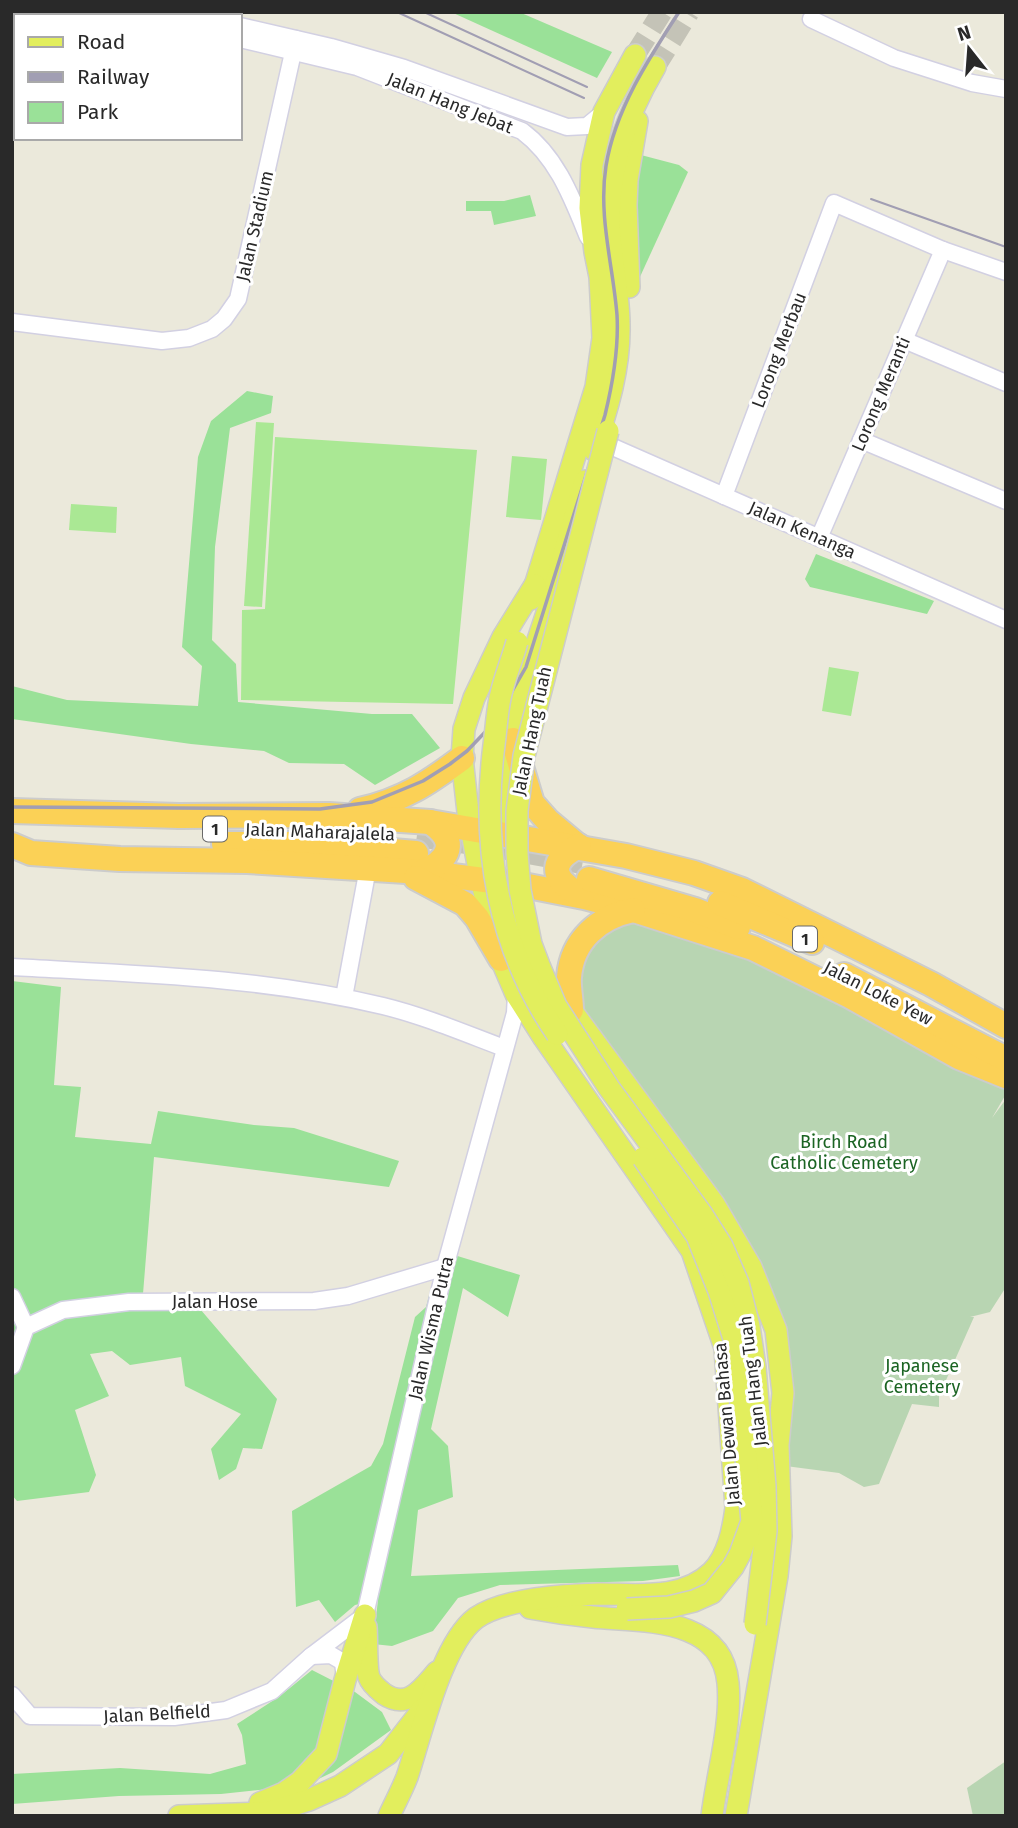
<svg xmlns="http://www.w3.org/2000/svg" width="1018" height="1828" viewBox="0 0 1018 1828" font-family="'Fira Sans',sans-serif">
	<rect width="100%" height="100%" fill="#ebe9db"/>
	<g fill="#9ae198">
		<polygon points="451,12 519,12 612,52 597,78"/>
		<polygon points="641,155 679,165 688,172 639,279 636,172"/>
		<polygon points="530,195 536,216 494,225 491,211 466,211 466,201 504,201"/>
		<polygon points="247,391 273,396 271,413 230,428 215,547 212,640 236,664 238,702 372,714 412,714 440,748 375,785 344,764 289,763 264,751 191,744 12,719 12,686 67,700 198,706 202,666 182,647 198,457 211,421"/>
		<polygon points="816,554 934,601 927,614 810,587 805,579"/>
		<polygon points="12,981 61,987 54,1085 81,1087 75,1137 151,1144 158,1111 254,1125 294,1128 399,1161 389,1187 154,1157 143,1294 189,1296 277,1399 262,1449 243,1448 236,1469 219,1480 211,1449 241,1414 185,1386 181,1357 130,1365 112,1351 90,1354 109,1396 75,1410 96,1475 89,1492 17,1501 12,1495"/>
		<polygon points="441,1251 520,1275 508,1317 463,1288 431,1429 448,1446 453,1497 418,1510 411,1576 678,1565 680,1576 643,1581 500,1585 458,1598 433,1631 392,1646 373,1644 378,1600 355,1605 335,1622 319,1600 296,1607 292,1511 371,1466 383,1444 415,1317 426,1307"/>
		<polygon points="312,1670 355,1692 382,1712 391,1730 333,1772 306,1785 221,1794 119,1796 12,1804 12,1774 120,1768 210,1774 246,1764 242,1735 237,1724 280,1696"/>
	</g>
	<g fill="#b8d5b2">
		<polygon points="609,917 732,945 1006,1084 1006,1094 992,1118 1006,1099 1006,1287 990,1312 970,1317 974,1317 939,1396 939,1407 912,1404 879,1484 864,1487 839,1473 778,1465 776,1330 576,1004 580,945"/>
		<polygon points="1006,1761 1006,1816 973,1816 967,1788"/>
	</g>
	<g fill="#aae894">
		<polygon points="256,422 274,423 262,607 244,606"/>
		<polygon points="275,437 477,450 453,704 241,700 242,610 265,609"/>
		<polygon points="512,456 547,459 541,520 506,517"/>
		<polygon points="71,504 117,507 116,533 69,530"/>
		<polygon points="829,667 859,672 851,716 822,711"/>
	</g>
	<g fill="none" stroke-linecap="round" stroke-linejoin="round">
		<g stroke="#c4c3b7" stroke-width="21" stroke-dasharray="21 10" stroke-linecap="butt">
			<polyline points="635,55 662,12"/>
			<polyline points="655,67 689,12"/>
		</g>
		<polyline stroke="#c4c3b7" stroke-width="24" stroke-dasharray="24 12" stroke-linecap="butt" points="417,835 502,847 592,864"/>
		<defs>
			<g id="minor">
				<polyline points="138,12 150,16"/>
				<polyline points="186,12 199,16"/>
				<polyline points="811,19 894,58 972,83 1006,89"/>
				<polyline points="240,26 331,47 404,68 567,127 587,126 604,112"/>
				<path d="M240,39L357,67L522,131C557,157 572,198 588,237"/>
				<polyline points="12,322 162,341 189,338 212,329 224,319 238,299 296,39"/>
				<polyline points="904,340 1006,383"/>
				<polyline points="597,440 1006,620"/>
				<polyline points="861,440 1006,501"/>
				<polyline points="724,496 834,203 943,250 1006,272"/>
				<polyline points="819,538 943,250"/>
				<path d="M12,967C137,974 261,977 383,1006C424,1016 464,1033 504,1048"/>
				<polyline points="344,997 368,868"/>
				<polyline points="12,1297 26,1327"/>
				<polyline points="12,1366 26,1327 63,1310 129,1302 314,1301 348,1296 445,1267"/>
				<polyline points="311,1656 331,1655 343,1662 345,1680"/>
				<polyline points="12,1695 30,1716 174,1717 226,1710 272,1691 311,1656 365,1615 445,1267 515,1013 516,994"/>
			</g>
			<g id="major">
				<polyline points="629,287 626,205 627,180 637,121"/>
				<path d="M594,450C607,409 620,369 619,325C619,296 613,268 610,240C605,176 623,121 655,67"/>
				<polyline points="531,599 596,387 603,338 600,277 595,252 590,208 592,165 604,112 635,55"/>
				<polyline points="510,816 509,780 517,703 550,604 585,481"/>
				<polyline points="565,996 571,1010 714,1204 751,1267 776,1330 783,1393 778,1445 781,1536 777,1576 736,1816"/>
				<path d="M530,1608C551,1612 572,1615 593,1617C642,1622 722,1616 728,1683C732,1723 717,1775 712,1816"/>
				<path d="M366,1627C367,1639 366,1668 369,1677C371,1683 379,1690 384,1694C408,1710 422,1689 437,1672"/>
				<polyline points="260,1803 284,1793 300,1782 326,1754 345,1680 365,1615"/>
				<polyline points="179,1816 267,1813 309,1800 340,1786 388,1754 423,1709"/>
				<path d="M389,1816C395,1803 402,1790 407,1777C421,1736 441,1644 476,1618C505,1598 565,1595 600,1594C637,1594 682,1601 712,1572C728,1556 733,1530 736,1508L725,1348L692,1251L544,1038L516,994L501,959L481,880L468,812L462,758L464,729L474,698L503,637L535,585"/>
			</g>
			<g id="highway">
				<polyline points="513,740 532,803 548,821 578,846"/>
				<path d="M360,810C403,800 427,784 462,758"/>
				<polyline points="12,811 179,816 329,815 430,822 626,856 694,873 742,890 931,984 1006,1026"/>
				<polyline points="224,844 308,844 416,853"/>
				<polyline points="12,845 31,853 120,859 247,861 422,872 523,885 584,897 634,910 753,948 850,996 959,1057 1006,1076"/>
				<path d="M579,846C546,862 553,881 582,896"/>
				<path d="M422,872C450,860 459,841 430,822"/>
				<polyline points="416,878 465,904 477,918 501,959"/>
				<polyline points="589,879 695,910 738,927"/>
				<polyline points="720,903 812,942"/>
				<polyline points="844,975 1006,1059"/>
				<path d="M571,1010C571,999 568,987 569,977C572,940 599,917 633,910"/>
			</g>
		</defs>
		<use href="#minor" stroke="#d2d0e2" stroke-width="19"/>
		<use href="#major" stroke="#ccc" stroke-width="24"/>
		<use href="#highway" stroke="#ccc" stroke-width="28"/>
		<use href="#minor" stroke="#fff" stroke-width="16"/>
		<use href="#major" stroke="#e2ee5d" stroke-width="21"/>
		<use href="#highway" stroke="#fbd156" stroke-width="24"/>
		<g stroke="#a19eb3" stroke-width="2">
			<polyline points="397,12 584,98"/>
			<polyline points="424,12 587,87"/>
			<polyline points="871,199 1006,247"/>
		</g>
		<path stroke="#a19eb3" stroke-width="3.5" d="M12,807L320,809L372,802L423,781L450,764L467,751L489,728L503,707L526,667L605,415C613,382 619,349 617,315C613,265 598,216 606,166C615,110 649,58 679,12"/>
		<defs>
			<g id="major-bridge">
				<polyline points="608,431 524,756 517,811 517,853 520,890 531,944 539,965 556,1006 609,1088 701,1213 722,1246 738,1283 749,1326 755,1367 765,1486 766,1531 755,1624"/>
				<path d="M517,642C512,660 504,679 500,698C497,713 496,730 494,745C481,847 498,948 557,1034"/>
				<polyline points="627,1609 669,1607 694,1601 712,1593 733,1567 740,1554 752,1521 735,1342 719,1291 697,1236 643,1158"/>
			</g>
		</defs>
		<use href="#major-bridge" stroke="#ccc" stroke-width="24" stroke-linecap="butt"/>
		<use href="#major-bridge" stroke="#e2ee5d" stroke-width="21"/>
	</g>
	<g text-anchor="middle" stroke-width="6" stroke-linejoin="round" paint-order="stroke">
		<g fill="#fff" stroke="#696969" stroke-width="2">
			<rect x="203" y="816.5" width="24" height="25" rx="5"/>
			<rect x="793" y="926.5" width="24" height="25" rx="5"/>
		</g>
		<g font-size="16" font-weight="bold" fill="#292929">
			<text x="215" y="835">1</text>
			<text x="805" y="945">1</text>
		</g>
		<g font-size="18" fill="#292929" stroke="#fff">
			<text transform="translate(450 103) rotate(22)" y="6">Jalan Hang Jebat</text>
			<text transform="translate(255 226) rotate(-77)" y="6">Jalan Stadium</text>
			<text transform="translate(779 350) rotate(-69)" y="6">Lorong Merbau</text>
			<text transform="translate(881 394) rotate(-67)" y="6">Lorong Meranti</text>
			<text transform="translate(802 530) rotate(24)" y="6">Jalan Kenanga</text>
			<text transform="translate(532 731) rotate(-78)" y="6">Jalan Hang Tuah</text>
			<text transform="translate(320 832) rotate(2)" y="6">Jalan Maharajalela</text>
			<text transform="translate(878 993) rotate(27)" y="6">Jalan Loke Yew</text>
			<text x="215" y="1308">Jalan Hose</text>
			<text transform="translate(431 1328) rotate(-77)" y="6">Jalan Wisma Putra</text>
			<text transform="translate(753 1381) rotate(-97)" y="6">Jalan Hang Tuah</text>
			<text transform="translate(727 1424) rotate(-95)" y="6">Jalan Dewan Bahasa</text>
			<text transform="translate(157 1714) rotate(-3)" y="6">Jalan Belfield</text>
		</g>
		<g font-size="18" fill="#1b6423" stroke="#fff">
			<text x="844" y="1148">Birch Road<tspan x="844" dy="21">Catholic Cemetery</tspan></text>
			<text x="922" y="1372">Japanese<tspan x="922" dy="21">Cemetery</tspan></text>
		</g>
	</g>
	<rect width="1018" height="1828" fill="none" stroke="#292929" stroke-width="28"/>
	<rect x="14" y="14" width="228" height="126" fill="#ffffff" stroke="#a9a9a9" stroke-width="2"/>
	<rect x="28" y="37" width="35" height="10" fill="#e2ee5d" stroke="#a9a9a9" stroke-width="2"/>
	<text x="77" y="49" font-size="21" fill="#292929">Road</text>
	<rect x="28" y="72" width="35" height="10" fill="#a19eb3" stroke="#a9a9a9" stroke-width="2"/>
	<text x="77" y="84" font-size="21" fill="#292929">Railway</text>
	<rect x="28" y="102" width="35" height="21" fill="#9ae198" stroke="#a9a9a9" stroke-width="2"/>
	<text x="77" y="119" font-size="21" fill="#292929">Park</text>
	<g transform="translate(969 49) rotate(343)" stroke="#ffffff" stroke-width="5" paint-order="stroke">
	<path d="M0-5L12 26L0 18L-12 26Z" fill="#292929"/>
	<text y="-10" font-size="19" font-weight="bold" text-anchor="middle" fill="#292929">N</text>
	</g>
</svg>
